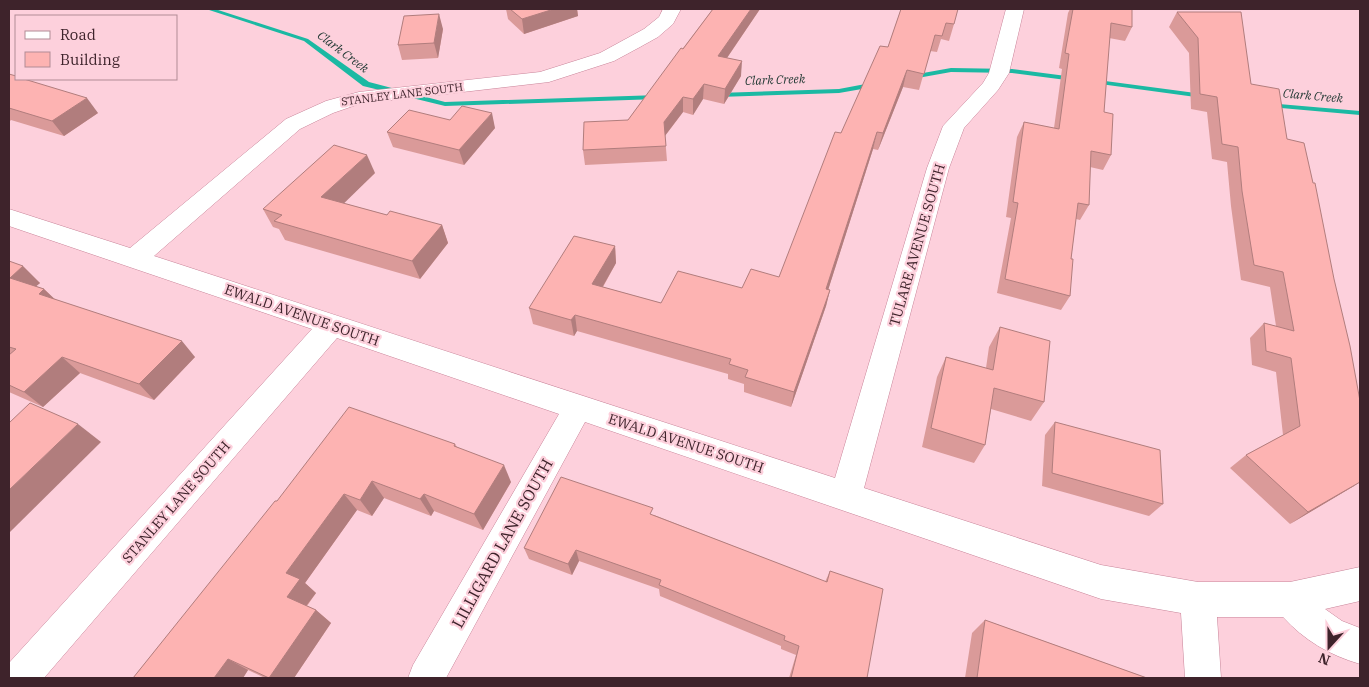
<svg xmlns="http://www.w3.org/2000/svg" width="1369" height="687" viewBox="0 0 1369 687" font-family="'IBM Plex Serif',serif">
	<rect width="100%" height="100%" fill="#fdd0dc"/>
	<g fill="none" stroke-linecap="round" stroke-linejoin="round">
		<g fill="#1bb9a3" fill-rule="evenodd">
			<polygon points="206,9 215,9 308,39 369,82 445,102 659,95 663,97 659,99 445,106 363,86 304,41"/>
			<polygon points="951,68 1012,69 1074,77 1078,79 1074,81 1012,73 951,72 912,79 908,77 912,75"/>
			<polygon points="1090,79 1203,94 1207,96 1203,98 1093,83 1089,81"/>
			<polygon points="876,82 879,82 879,86 839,93 718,97 714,95 718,93 839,89"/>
			<polygon points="1266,103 1360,111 1360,115 1269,107 1266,107"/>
		</g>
		<defs>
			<path id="street" d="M663,9H681L673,24L658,37L640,47L614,61L549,82L359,104L333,113L300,129L154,256L835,478L927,168L943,126L983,83L989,73L1006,9H1024L1009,73L998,90L964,128L949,168L864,488L1101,565L1198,582H1290L1360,567V601L1325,609L1342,621L1360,628V664C1329,655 1304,640 1283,617H1217L1221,678H1185L1181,613L1101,599L585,422L446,678H408L413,665L559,414L337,338L44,678H9V663L312,329L9,226V209L130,248L286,119L326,101L359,92L540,72L600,53L644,29L659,17Z"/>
		</defs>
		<use href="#street" stroke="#c88499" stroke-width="1"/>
		<use href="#street" fill="#fff" fill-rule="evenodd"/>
	</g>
	<g fill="#da9a99">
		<polygon points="506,9 577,9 578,16 524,34 508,19"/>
		<polygon points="713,9 760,9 727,58 741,76 724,104 703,99 693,115 683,112 665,136 667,161 585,165 583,150 628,120"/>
		<polygon points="901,9 954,24 949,41 941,39 937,52 930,51 919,90 903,87 878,150 873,149 828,290 830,290 826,306 791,407 744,392 744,384 728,379 728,374 577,331 574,336 533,324 529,308 615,246 616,263 603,287 661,303 742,288 779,277 841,133 888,47"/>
		<polygon points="1070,9 1132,9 1132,27 1125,41 1109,38 1104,112 1111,155 1103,170 1090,167 1089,205 1080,220 1076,219 1071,259 1070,296 1061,310 997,293 1011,218 1006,217 1017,137 1024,122 1054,128 1062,69 1059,68 1068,13"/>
		<polygon points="1177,12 1251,84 1287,139 1354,486 1290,524 1230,468 1246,455 1283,435 1276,372 1252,365 1250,338 1264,323 1276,326 1270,287 1241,280 1231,206 1227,162 1212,159 1207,112 1191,109 1189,53 1169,27"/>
		<polygon points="443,29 438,58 402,60 398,45"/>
		<polygon points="9,74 98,113 64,136 11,120 9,122"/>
		<polygon points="450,120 495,128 464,165 393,147 387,132"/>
		<polygon points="375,173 343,203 387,215 442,225 448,243 420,279 285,240 279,229 273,227 263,209"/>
		<polygon points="9,261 40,283 36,286 44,289 54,299 195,357 154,400 80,373 43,407 9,392"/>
		<polygon points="1000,327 1044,402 1031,421 991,409 985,445 974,463 922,447 937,377 946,357 986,368 989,347"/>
		<polygon points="1055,422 1163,504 1149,516 1042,486 1045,435"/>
		<polygon points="455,444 457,447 511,482 483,530 434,511 431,516 384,498 372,516 357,510 305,583 316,593 307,606 316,610 331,623 294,678 265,678 248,670 243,678 133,678 277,501"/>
		<polygon points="654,515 825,582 830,571 867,678 789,678 796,655 781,649 781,646 660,596 659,589 579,561 572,575 529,559 524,548"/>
		<polygon points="985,620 1147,678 965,678 972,633"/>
	</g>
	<g fill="#b17d7d">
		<polygon points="554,9 577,9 578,16 524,34 522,19"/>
		<polygon points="751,9 760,9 718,71 718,56"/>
		<polygon points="439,14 443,29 438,58 434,43"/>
		<polygon points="742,61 741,76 724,104 725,89"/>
		<polygon points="907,70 903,87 878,150 883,133"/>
		<polygon points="704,84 703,99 693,115 693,99"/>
		<polygon points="683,97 683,112 664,137 664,122"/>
		<polygon points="87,98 98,113 64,136 52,121"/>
		<polygon points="492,113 495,128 464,165 459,150"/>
		<polygon points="877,132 873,149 823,306 826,289"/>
		<polygon points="367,155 375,173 331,216 321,197"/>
		<polygon points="442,225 448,243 420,279 412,261"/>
		<polygon points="615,246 616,263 595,300 592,284"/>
		<polygon points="23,266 40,283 27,294 10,278"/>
		<polygon points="44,289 61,305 39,294"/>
		<polygon points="830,290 826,306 791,407 794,392"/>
		<polygon points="575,315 577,331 574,336 571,320"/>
		<polygon points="182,341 195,357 154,400 139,384"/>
		<polygon points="62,357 80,373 43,407 24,392"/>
		<polygon points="78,424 101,442 9,533 9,490"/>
		<polygon points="504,465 511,482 483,530 474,514"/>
		<polygon points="372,481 384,498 372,516 360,500"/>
		<polygon points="1360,482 1354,486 1290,524 1308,512"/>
		<polygon points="344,494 357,510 305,583 316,593 303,610 287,597 286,573"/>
		<polygon points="424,494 434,511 431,516 420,499"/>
		<polygon points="576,550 579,561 572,575 568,564"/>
		<polygon points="316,610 331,623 294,678 269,678"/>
		<polygon points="228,659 248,670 243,678 214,678"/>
	</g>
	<g fill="#fdb3b2" stroke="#b17d7d">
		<polygon points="510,9 554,9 522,19"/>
		<polygon points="713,9 751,9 718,56 742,61 725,89 704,84 693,99 683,97 664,122 666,146 583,150 584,122 628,120 681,48 683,49"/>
		<polygon points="901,9 958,9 954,24 946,23 942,36 935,35 924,74 907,70 883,133 877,132 826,289 830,290 794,392 745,377 748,370 729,364 731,359 575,315 571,320 529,308 574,236 615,246 592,284 661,303 678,271 742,288 751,269 779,277 835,132 841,133 880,46 888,47"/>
		<polygon points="1073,9 1132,9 1132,27 1111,23 1104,112 1113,114 1111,155 1091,151 1089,205 1078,203 1071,259 1073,259 1070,296 1005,279 1018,203 1013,202 1024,122 1059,129 1069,54 1065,53"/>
		<polygon points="1177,12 1241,12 1251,84 1279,89 1287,139 1304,143 1313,183 1315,183 1334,279 1350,346 1360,401 1360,482 1308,512 1246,455 1300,426 1291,358 1266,351 1264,323 1294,331 1283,272 1254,265 1242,191 1238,147 1222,144 1217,97 1200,94 1198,38"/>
		<polygon points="439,14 434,43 398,45 404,16"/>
		<polygon points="9,74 16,76 16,79 24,79 87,98 52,121 9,108"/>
		<polygon points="462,106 492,113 459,150 387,132 409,110 450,120"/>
		<polygon points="334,145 367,155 321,197 387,215 390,211 442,225 412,261 274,221 282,215 263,209"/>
		<polygon points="9,261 23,266 10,278 44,289 39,294 182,341 139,384 62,357 24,392 9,385 9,355 16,349 9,347"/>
		<polygon points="1000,327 1050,341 1044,402 994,388 985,445 931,428 946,357 993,370"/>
		<polygon points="30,403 78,424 9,490 9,423"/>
		<polygon points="349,407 455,444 454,446 504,465 474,514 424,494 420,499 372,481 360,500 344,494 286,573 300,579 287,597 316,610 269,678 228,659 214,678 133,678 275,501 277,501"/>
		<polygon points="1055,422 1160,450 1163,504 1052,473"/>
		<polygon points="561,477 653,508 650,514 827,582 830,571 883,589 867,678 791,678 799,646 784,640 785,636 659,585 661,580 576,550 568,564 524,548"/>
		<polygon points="985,620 1147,678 977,678"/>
	</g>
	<g text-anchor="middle" stroke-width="4.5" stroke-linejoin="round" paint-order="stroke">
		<g font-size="11" fill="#3e232b" stroke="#fdd0dc">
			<text transform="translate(402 94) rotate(-7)" y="4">STANLEY LANE SOUTH</text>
		</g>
		<g font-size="12" font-style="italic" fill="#1e3631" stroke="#fdd0dc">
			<text transform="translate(343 52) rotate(37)" y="4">Clark Creek</text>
			<text transform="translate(775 80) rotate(-2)" y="4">Clark Creek</text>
			<text transform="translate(1313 96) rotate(5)" y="4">Clark Creek</text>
		</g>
		<g font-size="14" fill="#3e232b" stroke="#fdd0dc">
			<text transform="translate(917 245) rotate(-74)" y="5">TULARE AVENUE SOUTH</text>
			<text transform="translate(302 315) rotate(19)" y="5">EWALD AVENUE SOUTH</text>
			<text transform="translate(686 443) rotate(18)" y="5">EWALD AVENUE SOUTH</text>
			<text transform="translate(176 502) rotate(-49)" y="5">STANLEY LANE SOUTH</text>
		</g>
		<g font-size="16" fill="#3e232b" stroke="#fdd0dc">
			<text transform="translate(502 543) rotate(-61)" y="6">LILLIGARD LANE SOUTH</text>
		</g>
	</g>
	<rect width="1369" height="687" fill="none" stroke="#3e232b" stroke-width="20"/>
	<rect x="15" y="15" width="162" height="65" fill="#fdd0dc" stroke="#b18b95"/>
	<rect x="25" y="31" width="25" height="8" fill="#ffffff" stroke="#b18b95"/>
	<text x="60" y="40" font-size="15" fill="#3e232b">Road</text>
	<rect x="25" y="52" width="25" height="15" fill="#fdb3b2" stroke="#b18b95"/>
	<text x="60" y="65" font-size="15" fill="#3e232b">Building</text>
	<g transform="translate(1329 647) rotate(201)" stroke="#fdd0dc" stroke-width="4" paint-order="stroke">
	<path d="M0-4L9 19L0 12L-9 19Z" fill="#3e232b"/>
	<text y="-8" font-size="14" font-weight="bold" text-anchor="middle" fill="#3e232b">N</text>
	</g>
</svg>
